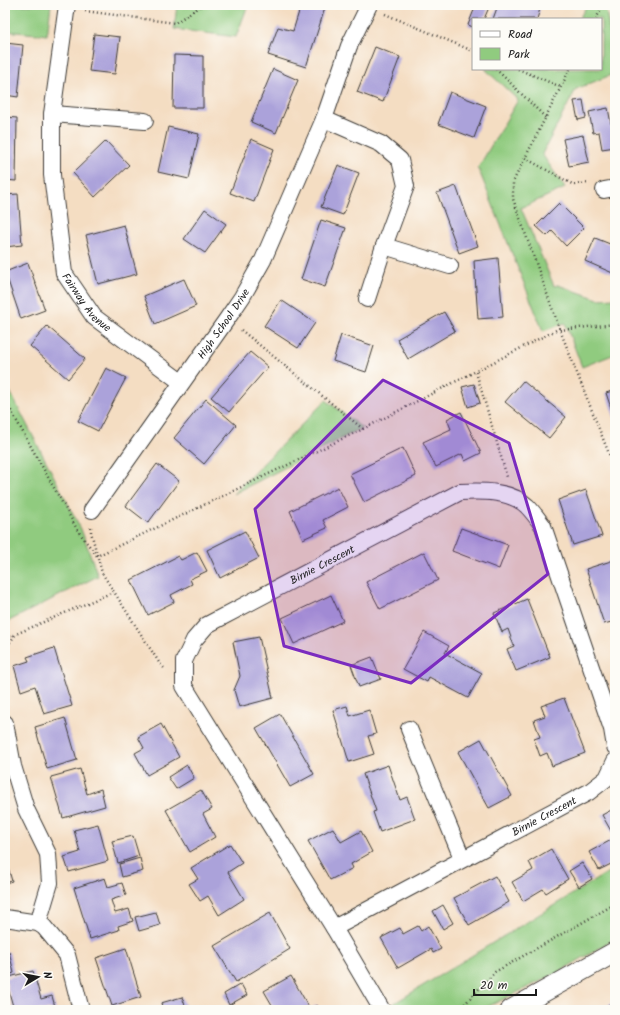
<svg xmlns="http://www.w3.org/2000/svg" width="620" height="1015" viewBox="0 0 620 1015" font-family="Kalam,sans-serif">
	<rect width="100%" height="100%" fill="#fdfcf7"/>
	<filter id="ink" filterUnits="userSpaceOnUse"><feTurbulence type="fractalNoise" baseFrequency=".025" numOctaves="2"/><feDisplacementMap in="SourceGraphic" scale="8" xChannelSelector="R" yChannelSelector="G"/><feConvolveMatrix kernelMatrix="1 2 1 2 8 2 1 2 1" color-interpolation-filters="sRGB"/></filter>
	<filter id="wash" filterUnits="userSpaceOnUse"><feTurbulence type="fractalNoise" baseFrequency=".012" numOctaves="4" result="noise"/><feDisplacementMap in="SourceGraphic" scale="16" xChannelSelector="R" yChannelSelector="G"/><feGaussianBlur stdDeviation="0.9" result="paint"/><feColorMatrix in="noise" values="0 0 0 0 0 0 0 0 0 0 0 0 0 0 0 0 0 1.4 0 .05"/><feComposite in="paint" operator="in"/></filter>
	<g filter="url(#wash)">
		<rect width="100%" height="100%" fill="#f4ddc2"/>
		<g fill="#90cb7f" stroke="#56744e">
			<polygon points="5,5 51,5 47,35 5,31"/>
			<polygon points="177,5 248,5 236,37 174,29"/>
			<polygon points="587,5 605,5 614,56 611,75 576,89 542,154 565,188 521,208 554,286 558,285 598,299 615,298 615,354 582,367 565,323 543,331 478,168 518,100 485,69 601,69 601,19 579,19"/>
			<polygon points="5,382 81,529 98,576 5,623"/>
			<polygon points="326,400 362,428 233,494"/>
			<polygon points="615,868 615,939 557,973 481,1010 396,1010 393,1004"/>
		</g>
		<g id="blocks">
			<g fill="#aba2da">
				<polygon points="301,5 326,5 306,67 268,55 278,27 293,31"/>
				<polygon points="476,5 490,5 484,19 473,19 473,27 468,25"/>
				<polygon points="498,5 529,5 540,9 537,19 493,19"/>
				<polygon points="94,34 120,37 115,74 89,71"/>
				<polygon points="5,43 23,45 18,97 5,95"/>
				<polygon points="375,47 400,57 383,102 357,92"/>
				<polygon points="174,55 203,56 203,108 173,108"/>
				<polygon points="273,69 298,80 276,133 251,122"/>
				<polygon points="450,92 486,106 474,138 438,124"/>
				<polygon points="583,100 586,118 578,120 574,101"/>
				<polygon points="608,108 611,124 615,124 615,147 602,149 599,132 593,133 589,112"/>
				<polygon points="5,117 17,118 16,181 5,180"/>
				<polygon points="168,127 199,134 189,179 158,172"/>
				<polygon points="583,135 589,162 569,166 563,139"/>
				<polygon points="251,139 274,149 254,202 230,193"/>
				<polygon points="106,141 129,165 95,197 73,173"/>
				<polygon points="338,165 359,173 343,215 321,207"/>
				<polygon points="456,186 478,246 459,253 437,193"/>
				<polygon points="18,194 22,245 5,247 5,195"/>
				<polygon points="559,203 584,228 566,246 552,231 547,236 536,226"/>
				<polygon points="205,209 226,224 205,253 184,239"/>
				<polygon points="321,220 346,228 325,287 301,279"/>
				<polygon points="124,225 137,274 98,284 86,235"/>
				<polygon points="595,238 615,246 615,274 585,261"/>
				<polygon points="498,258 503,317 478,319 474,261"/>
				<polygon points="28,263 45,310 21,319 5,272"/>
				<polygon points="184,279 196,306 155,324 144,296"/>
				<polygon points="281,300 315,323 298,348 264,326"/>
				<polygon points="444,312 455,331 408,359 397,339"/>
				<polygon points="47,326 85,359 68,379 30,346"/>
				<polygon points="341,335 374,346 366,372 333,361"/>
				<polygon points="250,352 268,367 229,412 211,397"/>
				<polygon points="106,368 126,378 98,431 78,421"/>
				<polygon points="523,381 566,417 549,438 505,402"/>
				<polygon points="474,384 480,403 468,407 462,387"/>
				<polygon points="615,390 615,420 606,393"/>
				<polygon points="206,399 236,425 204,464 174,438"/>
				<polygon points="461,412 481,453 465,461 462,454 436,467 423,442 451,429 447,419"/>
				<polygon points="403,448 416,476 364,502 350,474"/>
				<polygon points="157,464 179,481 148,523 126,506"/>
				<polygon points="338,487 348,507 323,520 327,528 303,539 290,511"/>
				<polygon points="586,490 602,536 573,545 558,500"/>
				<polygon points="461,528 508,545 499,569 452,551"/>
				<polygon points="245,531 259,558 220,578 207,550"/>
				<polygon points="197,552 207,571 190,579 192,584 171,595 174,602 148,615 131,580 178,556 181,560"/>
				<polygon points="424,552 438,580 380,609 366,582"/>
				<polygon points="614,560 615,621 604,624 586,569"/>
				<polygon points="331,595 343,621 294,644 282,618"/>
				<polygon points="527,599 550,657 516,671 507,649 514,646 508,629 502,632 494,613"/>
				<polygon points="424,632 449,646 445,653 482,673 468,698 429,677 427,682 403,669"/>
				<polygon points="259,637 273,698 239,707 234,690 240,676 233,642"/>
				<polygon points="54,648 72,706 44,714 35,686 21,691 14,666 29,661 27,657"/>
				<polygon points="372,657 381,679 359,687 351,665"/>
				<polygon points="564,698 585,753 552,766 547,753 540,756 534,739 540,737 534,720 545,716 541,706"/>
				<polygon points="347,706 350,716 369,710 376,734 368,736 374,754 349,762 333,710"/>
				<polygon points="280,714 314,774 290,787 256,728"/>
				<polygon points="65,718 77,760 47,769 35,727"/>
				<polygon points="161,724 179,757 147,775 135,753 144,748 138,737"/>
				<polygon points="481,739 512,796 489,808 458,752"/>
				<polygon points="187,765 194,778 176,789 168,777"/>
				<polygon points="388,765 400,800 407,797 415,819 380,832 373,812 376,811 363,774"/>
				<polygon points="80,769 87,794 101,789 105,806 63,818 51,777"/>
				<polygon points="201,790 212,809 203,814 215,837 190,852 166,810"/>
				<polygon points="615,808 615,862 599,870 589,852 615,838 602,815"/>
				<polygon points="98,824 108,861 69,872 64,857 80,852 74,830"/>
				<polygon points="333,828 341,842 361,831 372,852 351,864 353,868 330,880 308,841"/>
				<polygon points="133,836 139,856 118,863 112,841"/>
				<polygon points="230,844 242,863 228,872 244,899 219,915 208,896 200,901 189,884 198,879 191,868"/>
				<polygon points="551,849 568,879 546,893 543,889 523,901 512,882 533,870 529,862"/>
				<polygon points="5,857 12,881 5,883"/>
				<polygon points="140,858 143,871 122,877 119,864"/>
				<polygon points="582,863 592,879 579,887 569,871"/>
				<polygon points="495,876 509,902 469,925 454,898"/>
				<polygon points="105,878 108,887 122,883 126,895 111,900 115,913 129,909 133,921 118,926 119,930 90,939 74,888"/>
				<polygon points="443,905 453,923 443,929 433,911"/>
				<polygon points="156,912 160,925 139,931 135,917"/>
				<polygon points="270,913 290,949 236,982 214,946"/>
				<polygon points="418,926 421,931 428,926 441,949 433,953 431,949 398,968 381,938 400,928 403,934"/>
				<polygon points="126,948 141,997 112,1006 96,958"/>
				<polygon points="9,952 14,973 5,976 5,953"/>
				<polygon points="33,971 41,999 52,996 56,1010 14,1010 5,978"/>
				<polygon points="291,976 310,1009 317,1005 320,1010 275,1010 264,991"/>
				<polygon points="241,984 247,995 229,1005 224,994"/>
				<polygon points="182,997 186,1008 178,1010 163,1010 161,1003"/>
				<polygon points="615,1001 615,1010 603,1010 602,1009"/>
			</g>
		</g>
	</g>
	<g filter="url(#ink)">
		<use href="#blocks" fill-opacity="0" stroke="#3c3935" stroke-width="1"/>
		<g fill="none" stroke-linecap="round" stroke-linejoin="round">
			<defs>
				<g id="minor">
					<path id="s1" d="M67,5L52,114V175L64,273L94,317L181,382"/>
					<polyline points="52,114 145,121"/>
					<polyline points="324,119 381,144 400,160 406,186 384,246 367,299"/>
					<polyline points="604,190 615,188"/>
					<polyline points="384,246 450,266"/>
					<path id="s2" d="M92,510L227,319L242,297L263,260L324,119L349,46L369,5"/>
					<polyline points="5,723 13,766 26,809 48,854 50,883 38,923"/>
					<polyline points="409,729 462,858"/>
					<polyline points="5,918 38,923 44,927 67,955 81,1010"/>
					<path id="s3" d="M334,928L589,792L607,778L615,761"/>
					<path id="s4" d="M382,1010L334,928L184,686V661L194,640L207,625L460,492C481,491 510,490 527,506C533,512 538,519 543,526L612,729L615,747"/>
				</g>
				<polyline id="tertiary" points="511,1010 615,952"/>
			</defs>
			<use href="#minor" stroke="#3c3935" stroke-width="18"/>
			<use href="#tertiary" stroke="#3c3935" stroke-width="22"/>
			<g stroke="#3c3935" stroke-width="2.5" stroke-dasharray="1 3" stroke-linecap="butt">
				<polyline points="85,11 175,23 202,5"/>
				<polyline points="385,14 473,51"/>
				<polyline points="596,19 603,5"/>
				<polyline points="496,69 546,118"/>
				<polyline points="518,69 561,87"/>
				<polyline points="570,69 513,182 513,199 560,330 615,469"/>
				<polyline points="525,158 574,185 587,183"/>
				<polyline points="241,330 363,429"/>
				<polyline points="560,330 615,324"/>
				<polyline points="476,372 507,477"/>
				<polyline points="5,400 78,531 97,556 363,429 560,328"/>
				<polyline points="91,527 91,532 102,573 160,664 165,669"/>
				<polyline points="5,638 16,634"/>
				<polyline points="5,649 16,634 113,592"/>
				<polyline points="459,1010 495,972 615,904"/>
			</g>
			<use href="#minor" stroke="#fff" stroke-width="16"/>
			<use href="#tertiary" stroke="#fff" stroke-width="20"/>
		</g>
	</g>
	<path fill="#7b2cbf" fill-opacity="0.2" stroke="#7b2cbf" stroke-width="3" stroke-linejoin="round" d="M383,380L509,443L548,574L411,683L284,646L255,509Z"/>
	<g text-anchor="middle" stroke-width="3.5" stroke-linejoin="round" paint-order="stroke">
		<g font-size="11" fill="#1c1c1c" stroke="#fdfcf7">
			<text dy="4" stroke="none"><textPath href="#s1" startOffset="307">Fairway Avenue</textPath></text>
			<text dy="4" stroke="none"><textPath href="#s2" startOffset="228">High School Drive</textPath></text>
			<text dy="4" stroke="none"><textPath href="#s4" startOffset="578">Birnie Crescent</textPath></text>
			<text dy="4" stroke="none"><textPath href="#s3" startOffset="238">Birnie Crescent</textPath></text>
		</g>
	</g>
	<rect width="620" height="1015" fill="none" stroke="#fdfcf7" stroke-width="20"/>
	<rect x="472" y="18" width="130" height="52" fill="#fdfcf7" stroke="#a3a29f"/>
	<rect x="480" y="31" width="20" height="6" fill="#ffffff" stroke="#a3a29f"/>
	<text x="508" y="38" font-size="12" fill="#1c1c1c">Road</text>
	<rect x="480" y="48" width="20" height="12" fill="#90cb7f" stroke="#a3a29f"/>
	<text x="508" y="58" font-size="12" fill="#1c1c1c">Park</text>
	<g transform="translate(38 977) rotate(80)" stroke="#fdfcf7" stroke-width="3" paint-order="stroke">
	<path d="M0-3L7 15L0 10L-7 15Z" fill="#1c1c1c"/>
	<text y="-6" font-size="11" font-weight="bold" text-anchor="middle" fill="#1c1c1c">N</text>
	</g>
	<path d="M474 989v6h62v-6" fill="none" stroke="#1c1c1c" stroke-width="2"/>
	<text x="480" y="989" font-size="12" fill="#1c1c1c" stroke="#fdfcf7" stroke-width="3" paint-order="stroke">20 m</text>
</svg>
